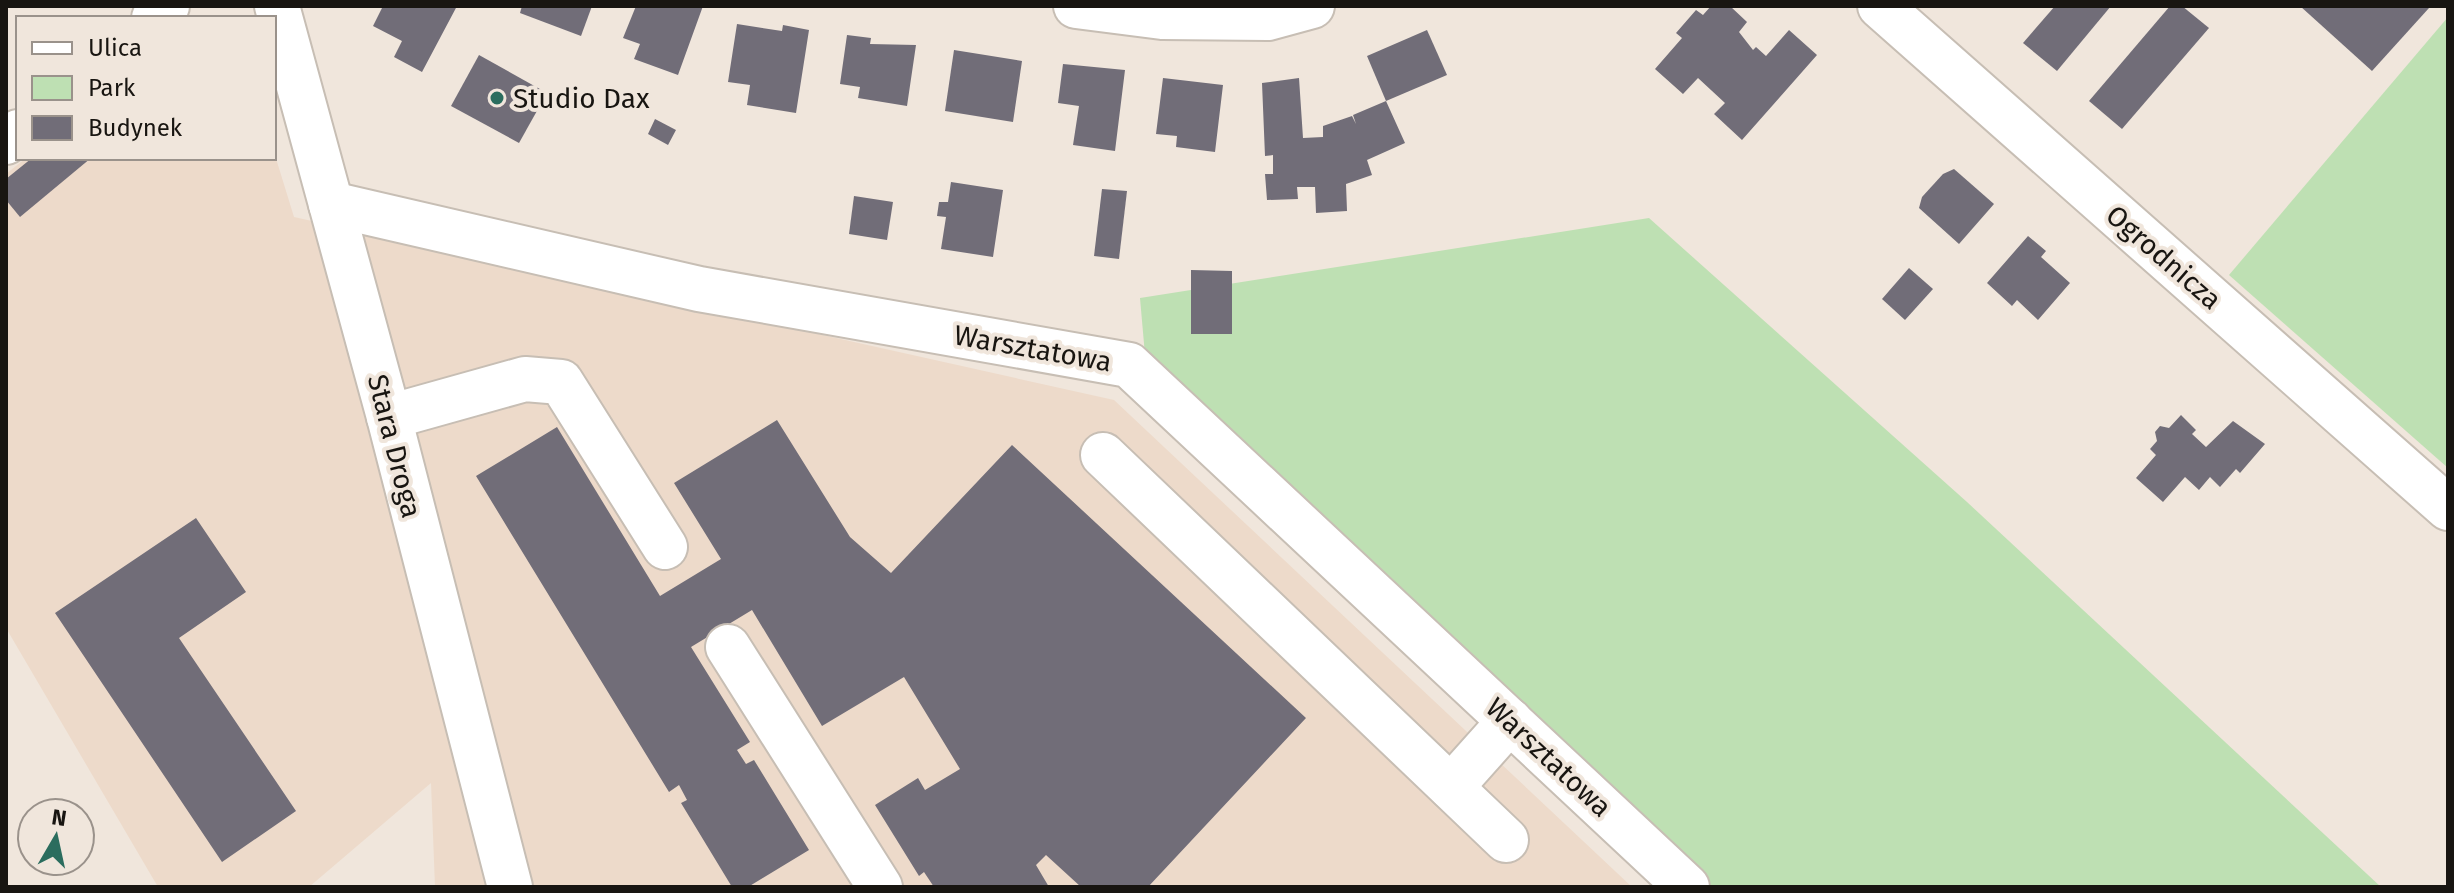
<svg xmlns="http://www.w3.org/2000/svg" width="2454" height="893" viewBox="0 0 2454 893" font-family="'Fira Sans',sans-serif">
	<rect width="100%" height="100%" fill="#f0e6dc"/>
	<polygon fill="#eddaca" points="274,152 294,217 1114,400 1632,887 435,887 431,783 309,887 158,887 6,628 6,174 26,158 274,158"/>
	<g fill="#bee0b3">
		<polygon points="2448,17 2448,468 2229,275"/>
		<polygon points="1649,218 1967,502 2381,887 1703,887 1145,355 1140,298"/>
	</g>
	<g fill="#716d78">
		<polygon points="383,6 457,6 422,72 394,57 402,41 373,26"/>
		<polygon points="522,6 592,6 581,36 520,13"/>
		<polygon points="636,6 703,6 678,75 634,59 640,44 623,38"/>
		<polygon points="1711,6 1730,6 1747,22 1739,32 1753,50 1756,47 1766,56 1789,30 1817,55 1742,140 1714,114 1725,103 1698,78 1683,94 1655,69 1682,38 1676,33 1696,10 1703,15"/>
		<polygon points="2055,6 2111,6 2057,71 2023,43"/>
		<polygon points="2170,6 2182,6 2209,28 2122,129 2089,101"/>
		<polygon points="2300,6 2427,6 2429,8 2372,71"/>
		<polygon points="737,24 782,31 783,25 809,30 796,113 747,105 750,85 728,82"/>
		<polygon points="1427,30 1447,75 1386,101 1367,56"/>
		<polygon points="847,35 871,38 870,44 916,45 907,106 858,98 860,87 840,84"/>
		<polygon points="954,50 1022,61 1013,122 945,111"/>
		<polygon points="479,55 547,93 519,143 451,106"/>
		<polygon points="1063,64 1125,70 1115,151 1073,145 1079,106 1058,103"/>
		<polygon points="1163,78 1223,85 1215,152 1176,147 1177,136 1156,134"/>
		<polygon points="1299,78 1303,138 1323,137 1323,126 1352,116 1356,124 1353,115 1386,101 1405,143 1367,160 1372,175 1346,184 1347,211 1316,213 1315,187 1297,187 1298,199 1267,200 1265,174 1273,174 1273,155 1265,156 1262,83"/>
		<polygon points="655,119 676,130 668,145 648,134"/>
		<polygon points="32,158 91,158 20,217 6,200 6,179"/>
		<polygon points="1954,169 1994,204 1959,244 1919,208 1922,197 1943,174"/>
		<polygon points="951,182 1003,190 993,257 941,249 946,217 937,216 939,202 948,202"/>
		<polygon points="1102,189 1127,191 1119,259 1094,256"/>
		<polygon points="854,196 893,202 887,240 849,234"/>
		<polygon points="2028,236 2046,251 2041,257 2070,283 2038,320 2017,300 2012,306 1987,283"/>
		<polygon points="1909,268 1933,289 1905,320 1882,299"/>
		<polygon points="1191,270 1232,271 1232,334 1191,334"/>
		<polygon points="2181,415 2196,430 2192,434 2206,447 2233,421 2265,444 2240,473 2236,469 2220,487 2210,477 2199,490 2185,477 2163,502 2136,478 2156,455 2150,449 2157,441 2155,432 2160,426 2169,428"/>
		<polygon points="777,420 850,537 891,573 1012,445 1306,718 1148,887 1081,887 1046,855 1036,865 1049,887 934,887 924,872 919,876 875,805 918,778 925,790 960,769 904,677 822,726 752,610 691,647 750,742 737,750 746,764 754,760 809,850 748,887 732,887 681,803 687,800 679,785 669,792 476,476 557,427 660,596 721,559 674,483"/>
		<polygon points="196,518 246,592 179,638 296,811 222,862 55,613"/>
	</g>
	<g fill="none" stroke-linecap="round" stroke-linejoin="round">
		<defs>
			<g id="minor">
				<polyline points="277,6 389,417 510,887"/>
				<polyline points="1076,6 1162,17 1268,18 1312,6"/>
				<polyline points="1880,6 2448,508"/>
				<polyline points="154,18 167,6"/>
				<polyline points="6,142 18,132"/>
				<polyline points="331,204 699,289 1129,365 1687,887"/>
				<polyline points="389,417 525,379 561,382 665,547"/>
				<polyline points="1103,455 1506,840"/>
				<polyline points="728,647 880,887"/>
				<polyline points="1451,787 1510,721"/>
			</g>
		</defs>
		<use href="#minor" stroke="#c7beb4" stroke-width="48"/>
		<use href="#minor" stroke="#fff" stroke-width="44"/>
	</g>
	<circle fill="#2b6d5e" stroke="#f0e6dc" stroke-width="3" cx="497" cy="98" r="8"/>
	<g text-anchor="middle" stroke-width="8" stroke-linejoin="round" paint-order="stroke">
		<g font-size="28" fill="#181511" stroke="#f0e6dc" text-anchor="start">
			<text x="513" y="108">Studio Dax</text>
		</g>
		<g font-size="28" fill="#181511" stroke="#f0e6dc">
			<text transform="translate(2164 257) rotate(41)" y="10">Ogrodnicza</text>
			<text transform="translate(1033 348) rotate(10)" y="10">Warsztatowa</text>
			<text transform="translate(395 446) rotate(76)" y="10">Stara Droga</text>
			<text transform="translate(1549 757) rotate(43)" y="10">Warsztatowa</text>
		</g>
	</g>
	<rect width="2454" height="893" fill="none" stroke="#181511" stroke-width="16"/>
	<rect x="16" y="16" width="260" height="144" fill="#f0e6dc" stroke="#9a928b" stroke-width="2"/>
	<rect x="32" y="42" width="40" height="12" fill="#ffffff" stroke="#9a928b" stroke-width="2"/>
	<text x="88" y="56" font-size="24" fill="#181511">Ulica</text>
	<rect x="32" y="76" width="40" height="24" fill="#bee0b3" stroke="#9a928b" stroke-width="2"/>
	<text x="88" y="96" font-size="24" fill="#181511">Park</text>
	<rect x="32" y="116" width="40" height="24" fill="#716d78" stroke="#9a928b" stroke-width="2"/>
	<text x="88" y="136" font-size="24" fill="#181511">Budynek</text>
	<g transform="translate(56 837) rotate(9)"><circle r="38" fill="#f0e6dc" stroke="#9a928b" stroke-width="2"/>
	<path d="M0-6L14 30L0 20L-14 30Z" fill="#2b6d5e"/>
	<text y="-12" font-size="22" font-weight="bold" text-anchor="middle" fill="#181511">N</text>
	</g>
</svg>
